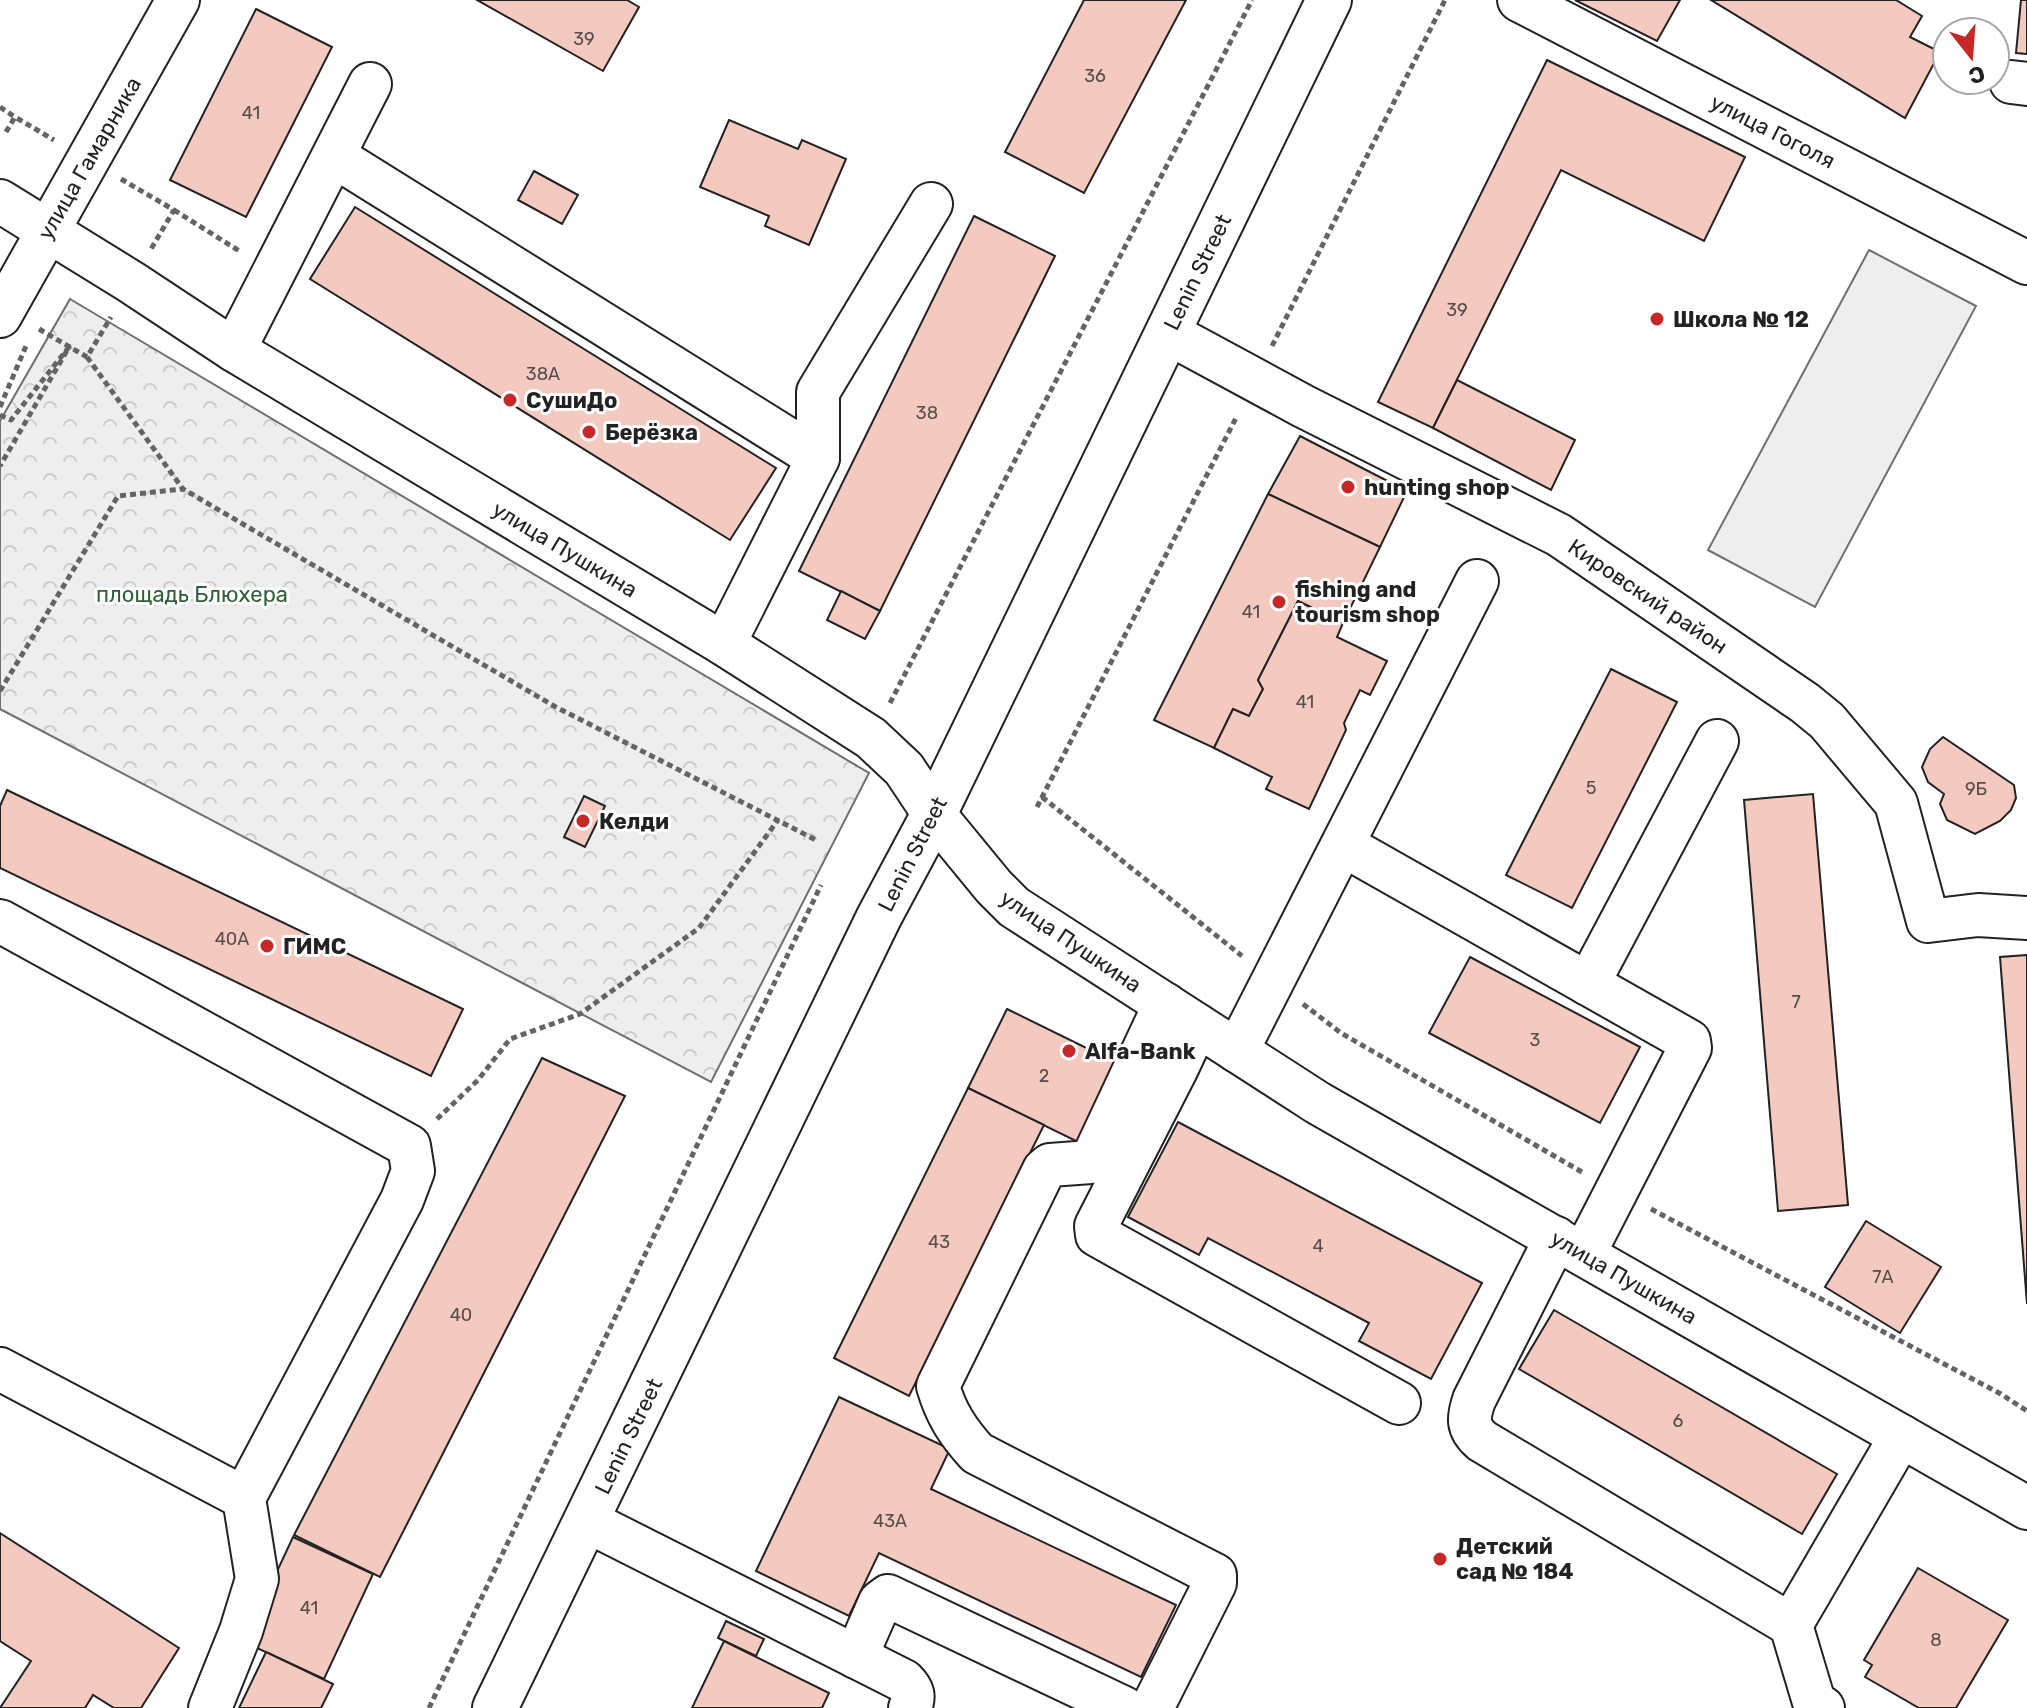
<svg xmlns="http://www.w3.org/2000/svg" width="2027" height="1708" viewBox="0 0 2027 1708" font-family="Rubik,sans-serif">
	<defs>
		<pattern id="park-crowns" width="20" height="18" patternUnits="userSpaceOnUse" patternTransform="scale(2)"><rect width="20" height="18" fill="#eee"/><path d="M2 6a3 3 0 1 1 6 0M12 15a3 3 0 1 1 6 0" fill="none" stroke="#ccc"/></pattern>
	</defs>
	<rect width="100%" height="100%" fill="#fff"/>
	<polygon fill="#eee" stroke="#6f6f6f" stroke-width="2" points="1869,250 1976,306 1815,607 1708,550"/>
	<polygon fill="url(#park-crowns)" stroke="#6f6f6f" stroke-width="2" points="70,299 869,773 711,1082 0,709 0,421"/>
	<g fill="#f3c9c0" stroke="#222" stroke-width="2">
		<polygon points="477,0 627,0 639,7 603,71"/>
		<polygon points="1084,0 1186,0 1084,193 1005,152"/>
		<polygon points="1575,0 1680,0 1657,41"/>
		<polygon points="1711,0 1896,0 1922,16 1910,37 1940,52 1905,118"/>
		<polygon points="2021,0 2027,0 2027,54 2016,53"/>
		<polygon points="256,9 332,47 246,217 170,180"/>
		<polygon points="1547,60 1745,157 1704,241 1561,170 1433,428 1378,402"/>
		<polygon points="729,120 798,149 802,140 846,159 809,245 765,226 769,216 700,187"/>
		<polygon points="534,171 578,195 562,224 518,200"/>
		<polygon points="355,207 776,468 730,540 310,279"/>
		<polygon points="974,216 1055,256 880,611 799,571"/>
		<polygon points="1457,380 1575,440 1551,490 1433,428"/>
		<polygon points="1300,436 1407,491 1380,547 1268,494"/>
		<polygon points="1268,494 1380,547 1343,623 1298,601 1258,680 1263,689 1249,716 1233,709 1214,748 1154,720"/>
		<polygon points="841,591 880,611 865,639 827,620"/>
		<polygon points="1298,601 1343,623 1337,637 1387,661 1370,695 1360,690 1344,723 1346,730 1309,809 1266,789 1272,777 1214,748 1233,709 1249,716 1263,689 1258,680"/>
		<polygon points="1611,669 1677,702 1572,908 1506,875"/>
		<polygon points="1943,737 2014,785 2016,798 2011,810 2000,821 1975,834 1947,820 1940,804 1944,794 1928,782 1922,767 1930,749"/>
		<polygon points="7,790 463,1009 431,1076 0,868 0,806"/>
		<polygon points="1813,794 1848,1205 1778,1211 1744,800"/>
		<polygon points="584,796 605,806 585,847 564,837"/>
		<polygon points="2027,955 2027,1304 2000,957"/>
		<polygon points="1470,957 1640,1047 1600,1123 1429,1033"/>
		<polygon points="1007,1009 1119,1064 1080,1143 968,1088"/>
		<polygon points="542,1058 625,1096 380,1577 294,1535"/>
		<polygon points="968,1088 1044,1125 909,1396 834,1358"/>
		<polygon points="1178,1122 1482,1283 1431,1379 1359,1341 1369,1323 1208,1238 1199,1255 1128,1217"/>
		<polygon points="1866,1221 1941,1267 1900,1333 1825,1287"/>
		<polygon points="1554,1310 1837,1474 1802,1534 1519,1369"/>
		<polygon points="839,1397 950,1449 931,1489 1176,1605 1141,1677 879,1553 849,1616 756,1571"/>
		<polygon points="0,1533 179,1648 141,1708 114,1708 93,1695 85,1708 0,1708 31,1661 0,1641"/>
		<polygon points="293,1537 373,1574 324,1679 244,1642"/>
		<polygon points="1918,1568 2008,1620 1956,1708 1919,1708 1865,1677 1872,1665 1864,1660"/>
		<polygon points="726,1621 764,1639 756,1656 718,1638"/>
		<polygon points="724,1641 829,1693 822,1708 692,1708"/>
		<polygon points="266,1652 333,1684 321,1708 239,1708"/>
	</g>
	<g fill="none" stroke-linecap="round" stroke-linejoin="round">
		<defs>
			<g id="minor">
				<polyline points="1519,0 2027,263"/>
				<polyline points="2011,82 2027,84"/>
				<polyline points="334,156 818,458"/>
				<polyline points="0,201 131,282 234,350 724,644 871,738 904,769 934,814 994,887 1014,907 1318,1103 2027,1508"/>
				<polyline points="0,316 178,0"/>
				<polyline points="1168,333 1303,406 1559,535 1805,703 1827,721 1896,803 1928,921 1978,915 2027,918"/>
				<polyline points="234,350 370,84"/>
				<polyline points="724,644 818,458 818,392 931,204"/>
				<polyline points="1343,845 1689,1041 1690,1048 1584,1254"/>
				<polyline points="0,921 409,1146 413,1171 402,1200 244,1498 257,1579 241,1631 210,1708"/>
				<polyline points="1588,984 1717,741"/>
				<polyline points="1197,1025 1177,1068 1096,1226 1097,1235 1399,1403"/>
				<polyline points="1237,1051 1477,581"/>
				<path d="M1556,1238L1474,1400C1468,1418 1467,1428 1482,1441L1791,1625L1814,1702L1823,1708"/>
				<polyline points="0,1369 244,1498"/>
				<path d="M587,1521L904,1681C913,1690 915,1696 910,1708"/>
				<polyline points="1791,1625 1901,1436"/>
				<polyline points="856,1657 880,1602 888,1596 1124,1708"/>
				<path d="M1152,1708L1215,1583V1575L977,1453C958,1432 946,1414 938,1386L1044,1170L1050,1165L1091,1162L1165,1004"/>
			</g>
			<polyline id="major" points="495,1708 879,917 934,814 1329,0"/>
		</defs>
		<use href="#minor" stroke="#222" stroke-width="46"/>
		<use href="#major" stroke="#222" stroke-width="48"/>
		<g stroke="#646464" stroke-width="5" stroke-dasharray="6 4" stroke-linecap="butt">
			<polyline points="0,107 15,117"/>
			<polyline points="6,132 15,117 54,140"/>
			<polyline points="121,179 174,210 151,249"/>
			<polyline points="174,210 241,252"/>
			<polyline points="39,329 87,357 111,317"/>
			<polyline points="1272,346 1445,0"/>
			<polyline points="87,357 183,489 554,706 816,840"/>
			<polyline points="0,407 26,346"/>
			<polyline points="0,415 11,420 69,347 0,466"/>
			<polyline points="0,691 118,496 182,489"/>
			<polyline points="890,703 1252,0"/>
			<polyline points="1042,797 1242,956"/>
			<polyline points="1037,807 1237,416"/>
			<polyline points="1303,1004 1341,1033 1582,1172"/>
			<polyline points="437,1119 478,1080 510,1039 580,1014 699,928 778,820"/>
			<polyline points="1651,1209 2001,1394 2027,1411"/>
			<polyline points="429,1708 821,885"/>
		</g>
		<use href="#minor" stroke="#fff" stroke-width="42"/>
		<use href="#major" stroke="#fff" stroke-width="44"/>
	</g>
	<g fill="#c62828" stroke="#fff" stroke-width="3">
		<circle cx="1657" cy="319" r="8"/>
		<circle cx="510" cy="400" r="8"/>
		<circle cx="589" cy="432" r="8"/>
		<circle cx="1348" cy="487" r="8"/>
		<circle cx="1279" cy="602" r="8"/>
		<circle cx="583" cy="821" r="8"/>
		<circle cx="267" cy="946" r="8"/>
		<circle cx="1069" cy="1051" r="8"/>
		<circle cx="1440" cy="1559" r="8"/>
	</g>
	<g text-anchor="middle" stroke-width="6" stroke-linejoin="round" paint-order="stroke">
		<g font-size="18" fill="#564c4a">
			<text x="584" y="45">39</text>
			<text x="1095" y="82">36</text>
			<text x="251" y="119">41</text>
			<text x="1457" y="316">39</text>
			<text x="543" y="380">38А</text>
			<text x="927" y="419">38</text>
			<text x="1251" y="618">41</text>
			<text x="1305" y="708">41</text>
			<text x="1591" y="794">5</text>
			<text x="1976" y="795">9Б</text>
			<text x="232" y="945">40А</text>
			<text x="1796" y="1008">7</text>
			<text x="1535" y="1046">3</text>
			<text x="1044" y="1082">2</text>
			<text x="939" y="1248">43</text>
			<text x="1318" y="1252">4</text>
			<text x="1883" y="1283">7А</text>
			<text x="461" y="1321">40</text>
			<text x="1678" y="1427">6</text>
			<text x="890" y="1527">43А</text>
			<text x="309" y="1614">41</text>
			<text x="1936" y="1646">8</text>
		</g>
		<g font-size="22" fill="#222" stroke="#fff">
			<text transform="translate(1773 131) rotate(27)" y="8">улица Гоголя</text>
			<text transform="translate(89 158) rotate(-60)" y="8">улица Гамарника</text>
			<text transform="translate(1197 272) rotate(-64)" y="8">Lenin Street</text>
			<text transform="translate(565 549) rotate(31)" y="8">улица Пушкина</text>
			<text transform="translate(1648 596) rotate(34)" y="8">Кировский район</text>
			<text transform="translate(912 854) rotate(-63)" y="8">Lenin Street</text>
			<text transform="translate(1071 941) rotate(34)" y="8">улица Пушкина</text>
			<text transform="translate(1624 1277) rotate(30)" y="8">улица Пушкина</text>
			<text transform="translate(628 1436) rotate(-64)" y="8">Lenin Street</text>
		</g>
		<g font-size="22" font-weight="bold" fill="#222" stroke="#fff" text-anchor="start">
			<text x="1673" y="327">Школа № 12</text>
			<text x="526" y="408">СушиДо</text>
			<text x="605" y="440">Берёзка</text>
			<text x="1364" y="495">hunting shop</text>
			<text x="1295" y="597">fishing and<tspan x="1295" dy="25">tourism shop</tspan></text>
			<text x="599" y="829">Келди</text>
			<text x="283" y="954">ГИМС</text>
			<text x="1085" y="1059">Alfa-Bank</text>
			<text x="1456" y="1554">Детский<tspan x="1456" dy="25">сад № 184</tspan></text>
		</g>
		<g font-size="22" fill="#2f5e38" stroke="#fff">
			<text x="192" y="602">площадь Блюхера</text>
		</g>
	</g>
	<g transform="translate(1971 56) rotate(163)"><circle r="38" fill="#ffffff" stroke="#a7a7a7" stroke-width="2"/>
	<path d="M0-6L14 30L0 20L-14 30Z" fill="#c62828"/>
	<text y="-12" font-size="22" font-weight="bold" text-anchor="middle" fill="#222222">С</text>
	</g>
</svg>
